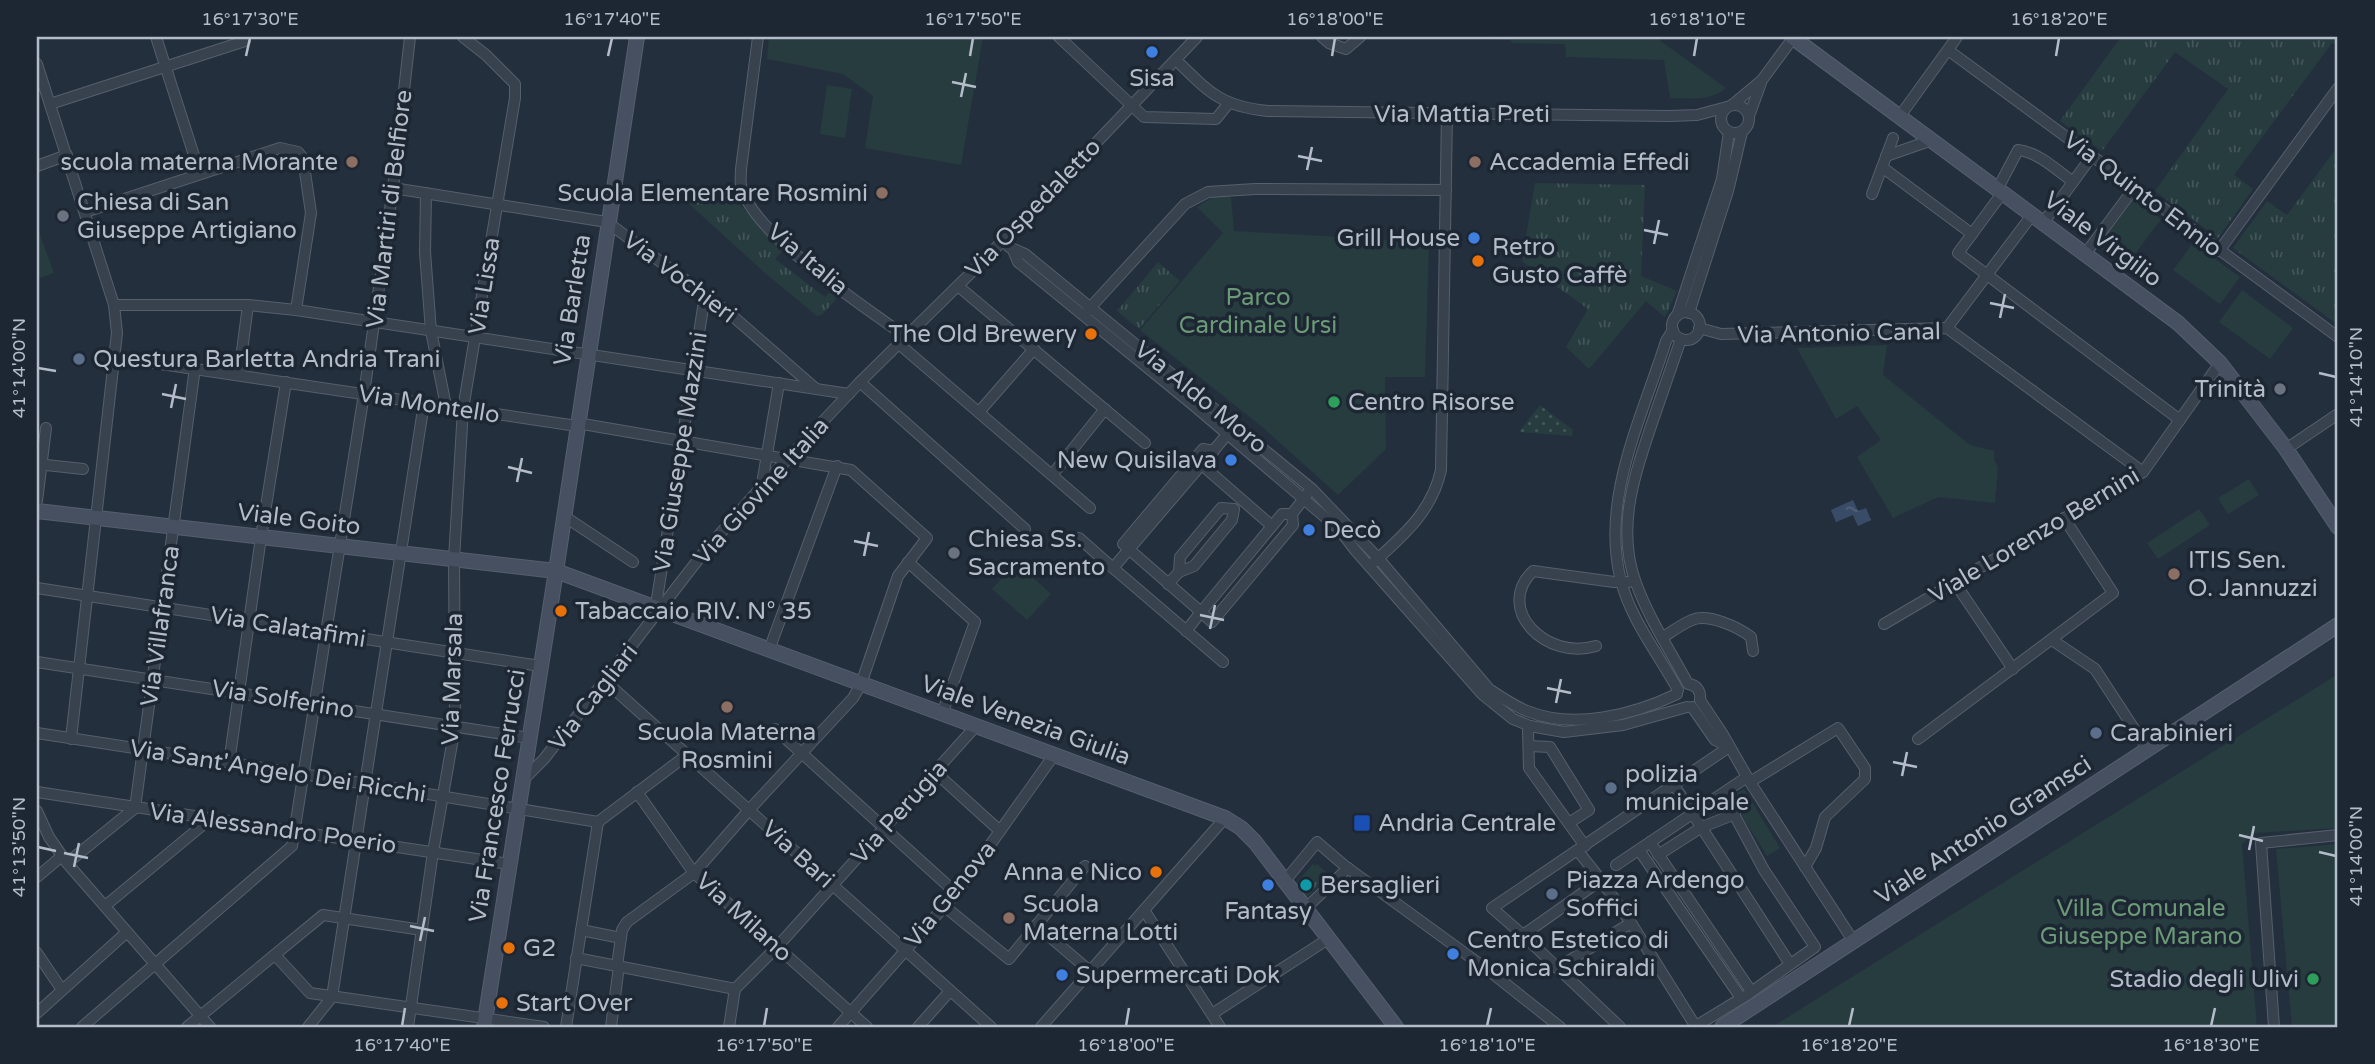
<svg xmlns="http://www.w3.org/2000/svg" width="2375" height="1064" viewBox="0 0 2375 1064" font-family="'Varela Round',sans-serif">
	<defs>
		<pattern id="grass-tufts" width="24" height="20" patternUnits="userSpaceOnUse" patternTransform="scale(1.75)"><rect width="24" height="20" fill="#263c3f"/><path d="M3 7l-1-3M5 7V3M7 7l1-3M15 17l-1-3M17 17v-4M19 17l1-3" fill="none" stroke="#435659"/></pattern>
		<pattern id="garden-dots" width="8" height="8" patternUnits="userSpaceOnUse" patternTransform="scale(1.75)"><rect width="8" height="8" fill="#263c3f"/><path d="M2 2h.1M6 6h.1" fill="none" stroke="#435659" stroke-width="1.8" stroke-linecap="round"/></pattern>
		<pattern id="water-ripples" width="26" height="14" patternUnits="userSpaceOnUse" patternTransform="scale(1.75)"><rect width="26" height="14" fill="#394c67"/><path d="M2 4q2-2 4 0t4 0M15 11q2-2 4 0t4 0" fill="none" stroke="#53647b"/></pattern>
	</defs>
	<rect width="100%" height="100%" fill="#242f3e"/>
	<g fill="url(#grass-tufts)">
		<polygon points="2121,37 2338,37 2338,46 2332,43 2234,175 2253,189 2218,238 2155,191 2228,89 2175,52 2102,151 2060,121"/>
		<polygon points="2338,146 2338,325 2233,248 2267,201 2287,215"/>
		<polygon points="1535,183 1645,185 1641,276 1677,291 1665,317 1646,301 1589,369 1566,347 1588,309 1522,261"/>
		<polygon points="696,197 740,205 782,251 775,259 825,297 830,292 838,297 822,315 817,316 764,272 685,200"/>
		<polygon points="1158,262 1180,281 1139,329 1117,311"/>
		<polygon points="1313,864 1315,866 1317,864 1326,872 1326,876 1307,898 1296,883"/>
	</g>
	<g fill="#263c3f">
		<polygon points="769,37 983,37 961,165 865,148 873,96 843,74 767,59"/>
		<path d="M1439,37H1655L1726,88C1710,102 1690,98 1670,98L1664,60L1566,57L1565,44L1513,43L1510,40Z"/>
		<polygon points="827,85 852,89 845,138 820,134"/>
		<polygon points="1213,197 1231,197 1234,231 1429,242 1425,377 1385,377 1386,449 1338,495 1261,426 1140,330 1223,233 1197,207"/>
		<polygon points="2134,199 2161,219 2126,266 2099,246"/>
		<polygon points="37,226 54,273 37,279"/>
		<polygon points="2193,243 2240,277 2220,304 2173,270"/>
		<polygon points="2242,290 2293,328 2270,359 2219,322"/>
		<polygon points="1887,345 1883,375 1970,445 1994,451 1994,460 1998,467 1995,503 1938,497 1893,518 1857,457 1881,440 1857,406 1836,419 1797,348"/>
		<polygon points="2249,479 2259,495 2228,514 2218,498"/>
		<polygon points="2199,509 2210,525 2158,559 2147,543"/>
		<polygon points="1016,562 1051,594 1027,620 992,589"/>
		<polygon points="2338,674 2338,828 2255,833 2242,844 2257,1027 1776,1027 1775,1025"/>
		<polygon points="1744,789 1780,848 1767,856 1730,797"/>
		<polygon points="2338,844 2338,1027 2292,1027 2276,849"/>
	</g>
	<polygon fill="url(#garden-dots)" points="1540,405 1573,430 1572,436 1519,432"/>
	<polygon fill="url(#water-ripples)" points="1853,500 1858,511 1866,508 1871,520 1858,526 1853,515 1836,522 1831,510"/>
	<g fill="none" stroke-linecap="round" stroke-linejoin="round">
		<defs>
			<g id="street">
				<polyline points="156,37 200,174"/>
				<path d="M758,37L741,169C741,174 740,181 741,185C749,232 867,308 906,337"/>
				<polyline points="1059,37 1144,117 1216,119 1228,104"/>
				<polyline points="1322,37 1329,43 1346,49 1360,37"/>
				<polyline points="1948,50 2338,337"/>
				<path d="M1176,60C1209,92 1220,106 1268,111L1669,116L1697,115L1727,107"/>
				<polyline points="37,64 114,305 117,333 71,739"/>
				<polyline points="50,104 245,41"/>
				<circle cx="1735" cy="119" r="14"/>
				<polyline points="1732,105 1762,80 1793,38"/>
				<polyline points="1749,116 1761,83"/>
				<polyline points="1900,116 1957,37"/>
				<polyline points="1886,156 1932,140"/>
				<polyline points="37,166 67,155"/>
				<polyline points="1882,167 1972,234"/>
				<polyline points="393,188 607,222 728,312 815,388"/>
				<path d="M1998,188L2018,150C2038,152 2057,170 2073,182"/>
				<polyline points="2003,192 1958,253 2180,420"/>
				<polyline points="426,193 425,252 431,331 446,406"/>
				<polyline points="1872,194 1893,138"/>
				<polyline points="85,212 280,148 298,152 303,158 311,213 296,310"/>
				<polyline points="2043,223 2092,156"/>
				<path d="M1009,247L1025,254L1312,489L1378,558L1489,689C1501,697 1514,706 1527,711C1574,730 1633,715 1677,694"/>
				<polyline points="1013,250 1018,262 1192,404 1339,529 1355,550 1482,694 1513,719 1530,726 1564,732 1623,725 1687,707"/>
				<polyline points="2219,251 2338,88"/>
				<polyline points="2086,253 2135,187"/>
				<polyline points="958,286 1145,443"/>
				<polyline points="114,305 248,305 296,310 849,394"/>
				<polyline points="1088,310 1185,204 1208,192 1255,189 1446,190"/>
				<circle cx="1686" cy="326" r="14"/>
				<polyline points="1689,313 1728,191 1742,132"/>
				<polyline points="1677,316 1722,179 1729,132"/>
				<polyline points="1699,328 1721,334 1947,328 2143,472"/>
				<polyline points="1947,328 2032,215"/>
				<path d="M1673,330L1666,341C1642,418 1600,499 1621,581C1631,620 1659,655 1678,690"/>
				<path d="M1681,339C1671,368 1661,397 1651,426C1634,477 1616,529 1636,583C1649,619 1670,650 1688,684C1697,685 1701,691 1700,700"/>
				<polyline points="899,344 1090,508"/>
				<polyline points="114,357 577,426"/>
				<polyline points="239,374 248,305"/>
				<polyline points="860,382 1025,529"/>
				<polyline points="979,412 1034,349"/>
				<polyline points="577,423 851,470 927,538 898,576 861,684 853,698 749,810 694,873 627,922 622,930 617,966"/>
				<polyline points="2286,449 2338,414"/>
				<polyline points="37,464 83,469"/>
				<polyline points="1202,465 1272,526"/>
				<polyline points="1052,475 1105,409"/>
				<polyline points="762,484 779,383"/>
				<polyline points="37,501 46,428"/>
				<polyline points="1292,514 1282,514 1201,612 1212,622 1293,525 1292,514 1308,493"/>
				<polyline points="564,516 633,562"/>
				<polyline points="1079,538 1113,568"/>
				<polyline points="908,562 975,622 942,714"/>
				<path d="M1374,562C1404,535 1432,511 1441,470L1447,114"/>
				<polyline points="1955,583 2013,669"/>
				<polyline points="1168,584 1179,572 1194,566 1232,520 1234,509 1221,508 1180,557 1179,572"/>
				<polyline points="37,588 540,666"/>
				<polyline points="660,610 657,599 705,295"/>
				<polyline points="1884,624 2143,472 2220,363"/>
				<polyline points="1186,631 1201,612 1123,544 1203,449 1214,451"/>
				<path d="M1662,638C1671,632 1682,624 1692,620C1708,613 1738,627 1751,637L1753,651"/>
				<polyline points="2052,640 2095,669 2148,750"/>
				<path d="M1596,646C1546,661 1494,609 1533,571L1614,582H1629"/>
				<polyline points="769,650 837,466"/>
				<polyline points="37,662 529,738"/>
				<polyline points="1223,662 1113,568 1231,430"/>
				<polyline points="605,681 991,1027"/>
				<polyline points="1700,700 1722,733 1750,782 1854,942"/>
				<polyline points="1692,707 1715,740 1729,747"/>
				<polyline points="1530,726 1528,731 1529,768 1585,846"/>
				<polyline points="775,729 956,893"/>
				<polyline points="37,733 367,784 598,822"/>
				<polyline points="1918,739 2113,593 2064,518"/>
				<polyline points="1529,746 1550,747 1589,810 1569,823"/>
				<polyline points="229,763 261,537 286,382"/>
				<polyline points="935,772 1000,831"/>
				<polyline points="522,781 544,759 704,552 762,486 860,382 990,254 1197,37"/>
				<polyline points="1750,782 1838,728 1865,768 1865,779 1825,817 1816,848 1805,867"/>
				<polyline points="1674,785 1790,964"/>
				<polyline points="37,792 509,864"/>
				<polyline points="637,792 694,873 867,1027"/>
				<polyline points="37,811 49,837 67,863 210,1027"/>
				<polyline points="598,822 687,755"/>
				<polyline points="1650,842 1751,991"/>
				<polyline points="1639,850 1741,998"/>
				<polyline points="1578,851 1601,880 1523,935 1492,908 1729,747"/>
				<polyline points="1658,855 1702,827 1735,814"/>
				<polyline points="67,863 135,808 195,368"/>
				<polyline points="1616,865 1747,777"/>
				<polyline points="37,877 62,856"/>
				<polyline points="1601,880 1631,923 1696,1027"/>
				<polyline points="1284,882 1317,842 1345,866 1492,973 1560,1027"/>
				<polyline points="105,906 210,819"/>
				<polyline points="944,906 1009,959 1085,866"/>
				<polyline points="1305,909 1348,868"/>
				<polyline points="1144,910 1220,1027"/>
				<polyline points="1036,925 1091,972"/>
				<polyline points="581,930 621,938"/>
				<polyline points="1523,935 1620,1027"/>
				<polyline points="37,953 62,990"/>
				<polyline points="275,955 310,993 544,1027"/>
				<polyline points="576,958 735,989"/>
				<polyline points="1557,968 1631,923"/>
				<polyline points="735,989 777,947 976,726"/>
				<polyline points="37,1013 127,932"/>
				<polyline points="1212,1014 1328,939"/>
				<polyline points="1696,1026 1747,995 1815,947 1764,870 1723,794"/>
				<polyline points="82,1027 292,846 364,394 393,188 410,37"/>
				<polyline points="187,1027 323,915 422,930"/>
				<polyline points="308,1027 332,997 424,403"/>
				<polyline points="408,1027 433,852 455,727 454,559 463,409 515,98 515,84 486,55 463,37"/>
				<polyline points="566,1027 598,822"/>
				<polyline points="611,1027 619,966"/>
				<polyline points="729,1027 735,989"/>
				<polyline points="838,1027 956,893 1054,755"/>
				<polyline points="918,1027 950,991"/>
				<polyline points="1041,1027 1225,818"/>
				<polyline points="2274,1027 2261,843 2338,835"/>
			</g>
			<g id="secondary">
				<polyline points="1792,37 2178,323 2220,363 2286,449 2338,527"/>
				<polyline points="37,511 556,571 1225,818 1241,828 1255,842 1396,1027"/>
				<polyline points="484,1027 556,571 637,37"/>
				<polyline points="1722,1027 2338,625"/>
			</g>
		</defs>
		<use href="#street" stroke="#565f6c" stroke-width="12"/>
		<use href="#secondary" stroke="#565f6c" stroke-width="16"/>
		<use href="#street" stroke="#38414e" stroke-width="10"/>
		<use href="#secondary" stroke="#465061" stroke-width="14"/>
	</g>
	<path fill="none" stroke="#b4bcc9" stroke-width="2.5" d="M246,56L250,38M608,56L612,38M970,56L973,38M1332,56L1335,38M1694,56L1697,38M2056,56L2059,38M952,82L976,87M961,97L966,73M1298,156L1322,161M1307,170L1312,147M1644,230L1668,235M1654,244L1659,220M1990,303L2014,308M2000,318L2005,294M38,368L56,371M2319,373L2336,377M162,394L186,399M171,408L176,384M508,467L532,473M517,482L522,458M854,541L878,546M864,556L869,532M1200,615L1224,620M1210,629L1215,605M1547,688L1571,693M1556,703L1561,679M1893,762L1917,767M1902,776L1907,752M2239,835L2263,841M38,847L56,851M2249,850L2254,826M2319,852L2336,856M64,853L88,858M74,867L79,843M410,926L434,931M420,941L425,917M402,1026L405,1008M764,1026L767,1008M1126,1026L1129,1008M1487,1026L1491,1008M1849,1026L1853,1008M2211,1026L2215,1008"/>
	<g fill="#3f7fe0" stroke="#1d2633" stroke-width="2.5">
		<circle cx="1152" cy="52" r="7"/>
		<circle cx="1474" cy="238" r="7"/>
		<circle cx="1231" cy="460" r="7"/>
		<circle cx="1309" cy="530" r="7"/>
		<circle cx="1268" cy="885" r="7"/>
		<circle cx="1453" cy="954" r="7"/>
		<circle cx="1062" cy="975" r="7"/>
	</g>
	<g fill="#8d6e63" stroke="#1d2633" stroke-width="2.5">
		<circle cx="352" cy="162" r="7"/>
		<circle cx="1475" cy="162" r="7"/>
		<circle cx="882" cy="193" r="7"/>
		<circle cx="2174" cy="574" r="7"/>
		<circle cx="727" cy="707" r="7"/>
		<circle cx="1009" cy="918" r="7"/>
	</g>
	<g fill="#6b7280" stroke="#1d2633" stroke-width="2.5">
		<circle cx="63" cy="216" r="7"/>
		<circle cx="2280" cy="389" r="7"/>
		<circle cx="954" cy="553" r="7"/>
	</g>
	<g fill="#e8710a" stroke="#1d2633" stroke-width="2.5">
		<circle cx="1478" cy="261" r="7"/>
		<circle cx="1091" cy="334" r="7"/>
		<circle cx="561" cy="611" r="7"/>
		<circle cx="1156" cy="872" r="7"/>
		<circle cx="509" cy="948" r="7"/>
		<circle cx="502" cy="1003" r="7"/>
	</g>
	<g fill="#5c6f8a" stroke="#1d2633" stroke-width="2.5">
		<circle cx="79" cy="359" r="7"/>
		<circle cx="2096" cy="733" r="7"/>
		<circle cx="1611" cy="788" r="7"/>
		<circle cx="1552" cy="894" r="7"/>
	</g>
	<g fill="#2e9e5b" stroke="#1d2633" stroke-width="2.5">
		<circle cx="1334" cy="402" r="7"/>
		<circle cx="2313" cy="979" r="7"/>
	</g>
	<rect fill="#1a4fb4" stroke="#1d2633" stroke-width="2.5" x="1353" y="814" width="18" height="18" rx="3.5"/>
	<circle fill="#0f9aa8" stroke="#1d2633" stroke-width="2.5" cx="1306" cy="885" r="7"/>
	<g text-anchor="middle" stroke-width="7" stroke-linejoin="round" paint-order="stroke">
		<g font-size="24" fill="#b4bcc9" stroke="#1d2633" text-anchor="start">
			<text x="1152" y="86" text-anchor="middle">Sisa</text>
			<text x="338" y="170" text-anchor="end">scuola materna Morante</text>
			<text x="1489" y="170">Accademia Effedi</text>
			<text x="868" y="201" text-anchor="end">Scuola Elementare Rosmini</text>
			<text x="77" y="210">Chiesa di San<tspan x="77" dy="28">Giuseppe Artigiano</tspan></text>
			<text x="1460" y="246" text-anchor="end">Grill House</text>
			<text x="1492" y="255">Retro<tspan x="1492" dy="28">Gusto Caffè</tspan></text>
			<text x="1077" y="342" text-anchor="end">The Old Brewery</text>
			<text x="93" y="367">Questura Barletta Andria Trani</text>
			<text x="2266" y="397" text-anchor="end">Trinità</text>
			<text x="1348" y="410">Centro Risorse</text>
			<text x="1217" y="468" text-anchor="end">New Quisilava</text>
			<text x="1323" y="538">Decò</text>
			<text x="968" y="547">Chiesa Ss.<tspan x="968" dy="28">Sacramento</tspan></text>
			<text x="2188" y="568">ITIS Sen.<tspan x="2188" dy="28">O. Jannuzzi</tspan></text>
			<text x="575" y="619">Tabaccaio RIV. N° 35</text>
			<text x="727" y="740" text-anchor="middle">Scuola Materna<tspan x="727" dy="28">Rosmini</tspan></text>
			<text x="2110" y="741">Carabinieri</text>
			<text x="1625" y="782">polizia<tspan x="1625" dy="28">municipale</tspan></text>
			<text x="1378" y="831">Andria Centrale</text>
			<text x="1142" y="880" text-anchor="end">Anna e Nico</text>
			<text x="1566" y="888">Piazza Ardengo<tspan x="1566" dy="28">Soffici</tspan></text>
			<text x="1320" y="893">Bersaglieri</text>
			<text x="1023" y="912">Scuola<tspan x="1023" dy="28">Materna Lotti</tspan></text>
			<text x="1268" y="919" text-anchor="middle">Fantasy</text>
			<text x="1467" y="948">Centro Estetico di<tspan x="1467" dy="28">Monica Schiraldi</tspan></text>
			<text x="523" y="956">G2</text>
			<text x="1076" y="983">Supermercati Dok</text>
			<text x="2299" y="987" text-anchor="end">Stadio degli Ulivi</text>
			<text x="516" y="1011">Start Over</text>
		</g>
		<g font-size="24" fill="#b4bcc9" stroke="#1d2633">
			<text x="1462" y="122">Via Mattia Preti</text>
			<text transform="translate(2143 194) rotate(37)" y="8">Via Quinto Ennio</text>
			<text transform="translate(1033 208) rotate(-46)" y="8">Via Ospedaletto</text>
			<text transform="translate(389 209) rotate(-83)" y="8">Via Martiri di Belfiore</text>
			<text transform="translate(2103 239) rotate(37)" y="8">Viale Virgilio</text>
			<text transform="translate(808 259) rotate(40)" y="8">Via Italia</text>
			<text transform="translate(680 277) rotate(37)" y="8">Via Vochieri</text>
			<text transform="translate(484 286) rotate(-81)" y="8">Via Lissa</text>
			<text transform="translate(572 300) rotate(-81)" y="8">Via Barletta</text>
			<text transform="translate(1839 333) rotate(-1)" y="8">Via Antonio Canal</text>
			<text transform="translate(1201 397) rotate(39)" y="8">Via Aldo Moro</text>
			<text transform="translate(429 404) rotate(9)" y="8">Via Montello</text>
			<text transform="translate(680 452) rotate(-81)" y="8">Via Giuseppe Mazzini</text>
			<text transform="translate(761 491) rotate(-48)" y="8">Via Giovine Italia</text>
			<text transform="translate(299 519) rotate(7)" y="8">Viale Goito</text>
			<text transform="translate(2034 535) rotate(-31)" y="8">Viale Lorenzo Bernini</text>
			<text transform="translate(160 626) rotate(-82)" y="8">Via Villafranca</text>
			<text transform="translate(288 627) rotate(9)" y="8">Via Calatafimi</text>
			<text transform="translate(452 679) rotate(-88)" y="8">Via Marsala</text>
			<text transform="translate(593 697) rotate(-52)" y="8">Via Cagliari</text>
			<text transform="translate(283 699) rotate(9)" y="8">Via Solferino</text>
			<text transform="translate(1026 720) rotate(20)" y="8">Viale Venezia Giulia</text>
			<text transform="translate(278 771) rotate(9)" y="8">Via Sant'Angelo Dei Ricchi</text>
			<text transform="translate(497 796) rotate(-81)" y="8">Via Francesco Ferrucci</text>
			<text transform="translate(899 812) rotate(-48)" y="8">Via Perugia</text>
			<text transform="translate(273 828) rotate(8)" y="8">Via Alessandro Poerio</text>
			<text transform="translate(1983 830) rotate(-33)" y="8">Viale Antonio Gramsci</text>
			<text transform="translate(798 854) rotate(42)" y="8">Via Bari</text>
			<text transform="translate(950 894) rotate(-51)" y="8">Via Genova</text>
			<text transform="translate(744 917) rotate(42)" y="8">Via Milano</text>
		</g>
		<g font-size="24" fill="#6b9a76" stroke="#1d2633">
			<text x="1258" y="305">Parco<tspan x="1258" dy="28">Cardinale Ursi</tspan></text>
			<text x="2141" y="916">Villa Comunale<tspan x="2141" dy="28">Giuseppe Marano</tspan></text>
		</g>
	</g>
	<rect width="2375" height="1064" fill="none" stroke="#1d2633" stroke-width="77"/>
	<rect x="38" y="38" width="2298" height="988" fill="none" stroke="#b4bcc9" stroke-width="2.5"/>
	<g font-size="18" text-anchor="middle" fill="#b4bcc9">
		<text x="250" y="25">16°17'30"E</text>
		<text x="612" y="25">16°17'40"E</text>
		<text x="973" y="25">16°17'50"E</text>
		<text x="1335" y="25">16°18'00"E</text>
		<text x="1697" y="25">16°18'10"E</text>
		<text x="2059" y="25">16°18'20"E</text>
		<text transform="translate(19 368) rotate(-90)" y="6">41°14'00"N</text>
		<text transform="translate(2356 377) rotate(-90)" y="6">41°14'10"N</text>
		<text transform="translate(19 847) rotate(-90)" y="6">41°13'50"N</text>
		<text transform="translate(2356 856) rotate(-90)" y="6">41°14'00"N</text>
		<text x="402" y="1051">16°17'40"E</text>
		<text x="764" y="1051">16°17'50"E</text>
		<text x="1126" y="1051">16°18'00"E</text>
		<text x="1487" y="1051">16°18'10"E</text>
		<text x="1849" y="1051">16°18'20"E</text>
		<text x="2211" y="1051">16°18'30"E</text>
	</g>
</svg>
